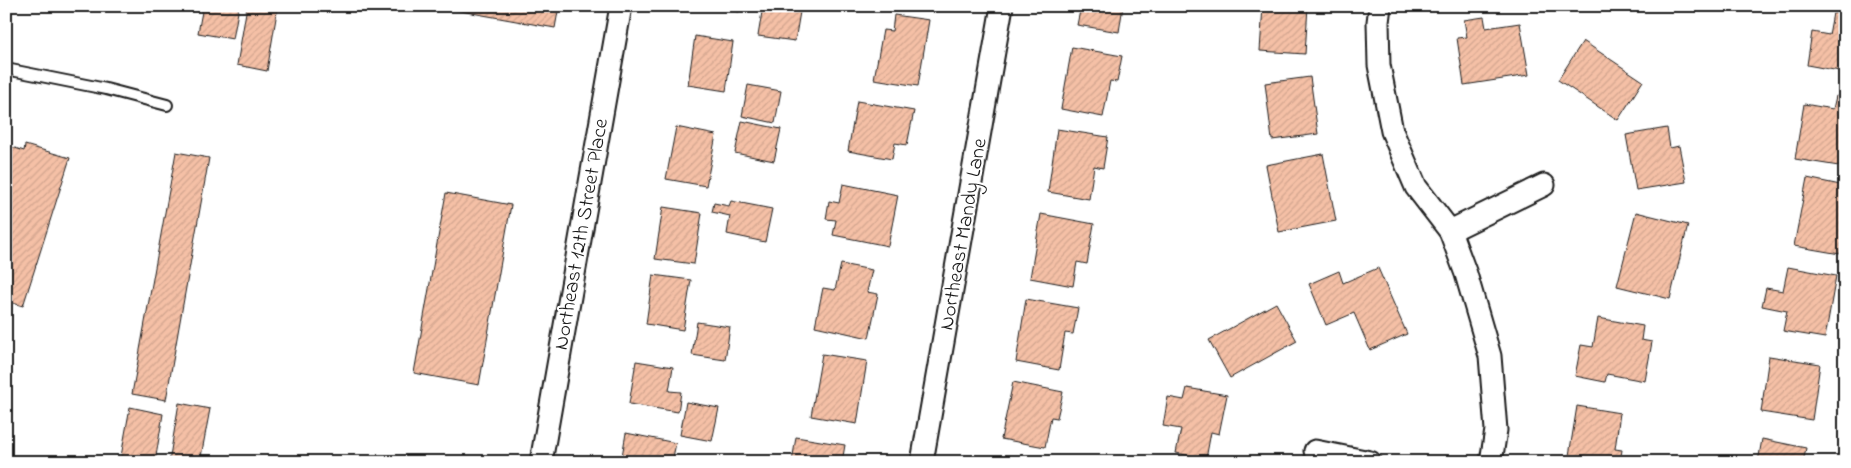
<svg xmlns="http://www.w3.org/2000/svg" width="1851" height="468" viewBox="0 0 1851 468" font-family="'Indie Flower',sans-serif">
	<defs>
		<pattern id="building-hatch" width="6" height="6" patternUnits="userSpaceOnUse" patternTransform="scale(1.25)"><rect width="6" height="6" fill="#f5c0a6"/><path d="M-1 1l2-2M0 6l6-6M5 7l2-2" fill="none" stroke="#d1a48e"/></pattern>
	</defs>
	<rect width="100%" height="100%" fill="#fff"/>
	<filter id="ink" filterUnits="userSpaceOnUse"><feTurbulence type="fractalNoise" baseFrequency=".02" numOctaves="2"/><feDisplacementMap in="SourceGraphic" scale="10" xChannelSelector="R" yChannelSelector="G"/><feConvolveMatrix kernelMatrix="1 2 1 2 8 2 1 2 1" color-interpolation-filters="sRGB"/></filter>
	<g filter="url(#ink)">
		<g fill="url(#building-hatch)" stroke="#1c1c1c">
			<polygon points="203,6 239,6 233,39 198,33"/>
			<polygon points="247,6 278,6 267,71 237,65"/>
			<polygon points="433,6 559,6 555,28"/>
			<polygon points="708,6 740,6 739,12"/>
			<polygon points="763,6 800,12 795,41 758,36"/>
			<polygon points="1081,6 1123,6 1119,32 1077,25"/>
			<polygon points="1263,6 1308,6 1305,54 1260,51"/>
			<polygon points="1833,13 1845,15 1845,72 1807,65 1812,32 1829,35"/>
			<polygon points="894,15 929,20 918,86 874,79 883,30 892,31"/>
			<polygon points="1484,17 1486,28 1520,23 1529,75 1464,85 1457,38 1467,37 1464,20"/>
			<polygon points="695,36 733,42 726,91 688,85"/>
			<polygon points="1583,41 1643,81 1618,120 1558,80"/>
			<polygon points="1072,47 1122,56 1117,82 1110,81 1103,117 1061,109"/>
			<polygon points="1310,77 1318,134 1272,140 1265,83"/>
			<polygon points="748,85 781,91 775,123 742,116"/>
			<polygon points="1836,96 1845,97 1845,167 1795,159 1804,104 1833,109"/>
			<polygon points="857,101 914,111 907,145 895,143 892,159 848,151"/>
			<polygon points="742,121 781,129 774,161 735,153"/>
			<polygon points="676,127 716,135 706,186 666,179"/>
			<polygon points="1667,128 1670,148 1679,146 1686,182 1636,190 1626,135"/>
			<polygon points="1057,129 1108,137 1103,168 1094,166 1089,199 1048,192"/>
			<polygon points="6,145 24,151 25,145 70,158 23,306 6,301"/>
			<polygon points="176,152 209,158 166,400 132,394"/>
			<polygon points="1323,154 1336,221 1279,232 1266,165"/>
			<polygon points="1807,178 1845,186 1845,228 1840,254 1794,246"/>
			<polygon points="843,184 898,195 888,246 833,235 836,220 826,219 829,201 839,203"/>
			<polygon points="446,193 511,205 479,385 414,373"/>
			<polygon points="731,201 772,209 765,242 727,234 730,216 712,212 714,203 729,206"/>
			<polygon points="663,207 702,213 694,264 655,259"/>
			<polygon points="1636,212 1688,225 1670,299 1617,286"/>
			<polygon points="1041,214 1094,224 1087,264 1077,262 1073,286 1030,278"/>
			<polygon points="841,264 872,270 867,292 878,294 869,338 815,326 823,288 835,290"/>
			<polygon points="1788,267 1836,276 1825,338 1783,331 1787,311 1762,306 1766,288 1783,291"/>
			<polygon points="1378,268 1407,334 1370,350 1354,313 1326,325 1309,284 1339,271 1343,283"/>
			<polygon points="653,275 691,280 683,330 646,324"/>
			<polygon points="1026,299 1078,308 1073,334 1065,333 1059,370 1016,362"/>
			<polygon points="1276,303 1297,341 1230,378 1209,340"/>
			<polygon points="1598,318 1643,326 1641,340 1652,342 1645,381 1607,374 1605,382 1575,376 1581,345 1593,347"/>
			<polygon points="697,322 730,327 725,360 692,355"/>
			<polygon points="822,354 867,361 857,424 811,416"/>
			<polygon points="1769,356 1820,364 1812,420 1761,412"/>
			<polygon points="636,361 673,367 669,391 681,392 678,412 629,404"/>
			<polygon points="1013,382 1063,392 1057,418 1051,417 1045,447 1001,439"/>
			<polygon points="1187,388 1227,395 1219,434 1211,432 1206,459 1176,453 1181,429 1163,426 1168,397 1184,400"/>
			<polygon points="686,402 719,408 712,441 680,435"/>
			<polygon points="179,403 210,409 200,462 169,462"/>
			<polygon points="1577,406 1620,413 1615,449 1622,450 1620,462 1568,462"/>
			<polygon points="130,407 163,414 155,462 120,462"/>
			<polygon points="626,433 676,443 672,462 621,462"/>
			<polygon points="796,437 845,445 842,462 792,462"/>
			<polygon points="1762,439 1806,448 1803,462 1758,462"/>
		</g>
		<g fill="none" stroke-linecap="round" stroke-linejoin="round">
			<defs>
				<polyline id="service" points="6,69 106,89 167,105"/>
				<g id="minor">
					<polyline points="1380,6 1378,22 1379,65 1392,131 1416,187 1450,231 1466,274 1490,356 1496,430 1491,462"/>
					<polyline points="1450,231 1544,185"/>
					<polyline points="1315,451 1370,462"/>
					<polyline points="541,462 621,6"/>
					<polyline points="922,462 1002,6"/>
				</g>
			</defs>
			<use href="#service" stroke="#1c1c1c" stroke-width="14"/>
			<use href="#minor" stroke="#1c1c1c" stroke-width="25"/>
			<use href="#service" stroke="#fff" stroke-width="10"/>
			<use href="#minor" stroke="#fff" stroke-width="21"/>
		</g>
	</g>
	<g text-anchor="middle" stroke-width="4" stroke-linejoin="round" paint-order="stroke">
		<g font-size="21" fill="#1c1c1c" stroke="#fff">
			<text transform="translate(580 234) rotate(-80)" y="7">Northeast 12th Street Place</text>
			<text transform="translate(962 234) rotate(-80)" y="7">Northeast Mandy Lane</text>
		</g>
	</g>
	<rect width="1851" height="468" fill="none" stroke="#fff" stroke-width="25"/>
	<rect x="12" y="12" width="1826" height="443" fill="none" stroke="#1c1c1c" stroke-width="2" filter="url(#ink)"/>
</svg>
